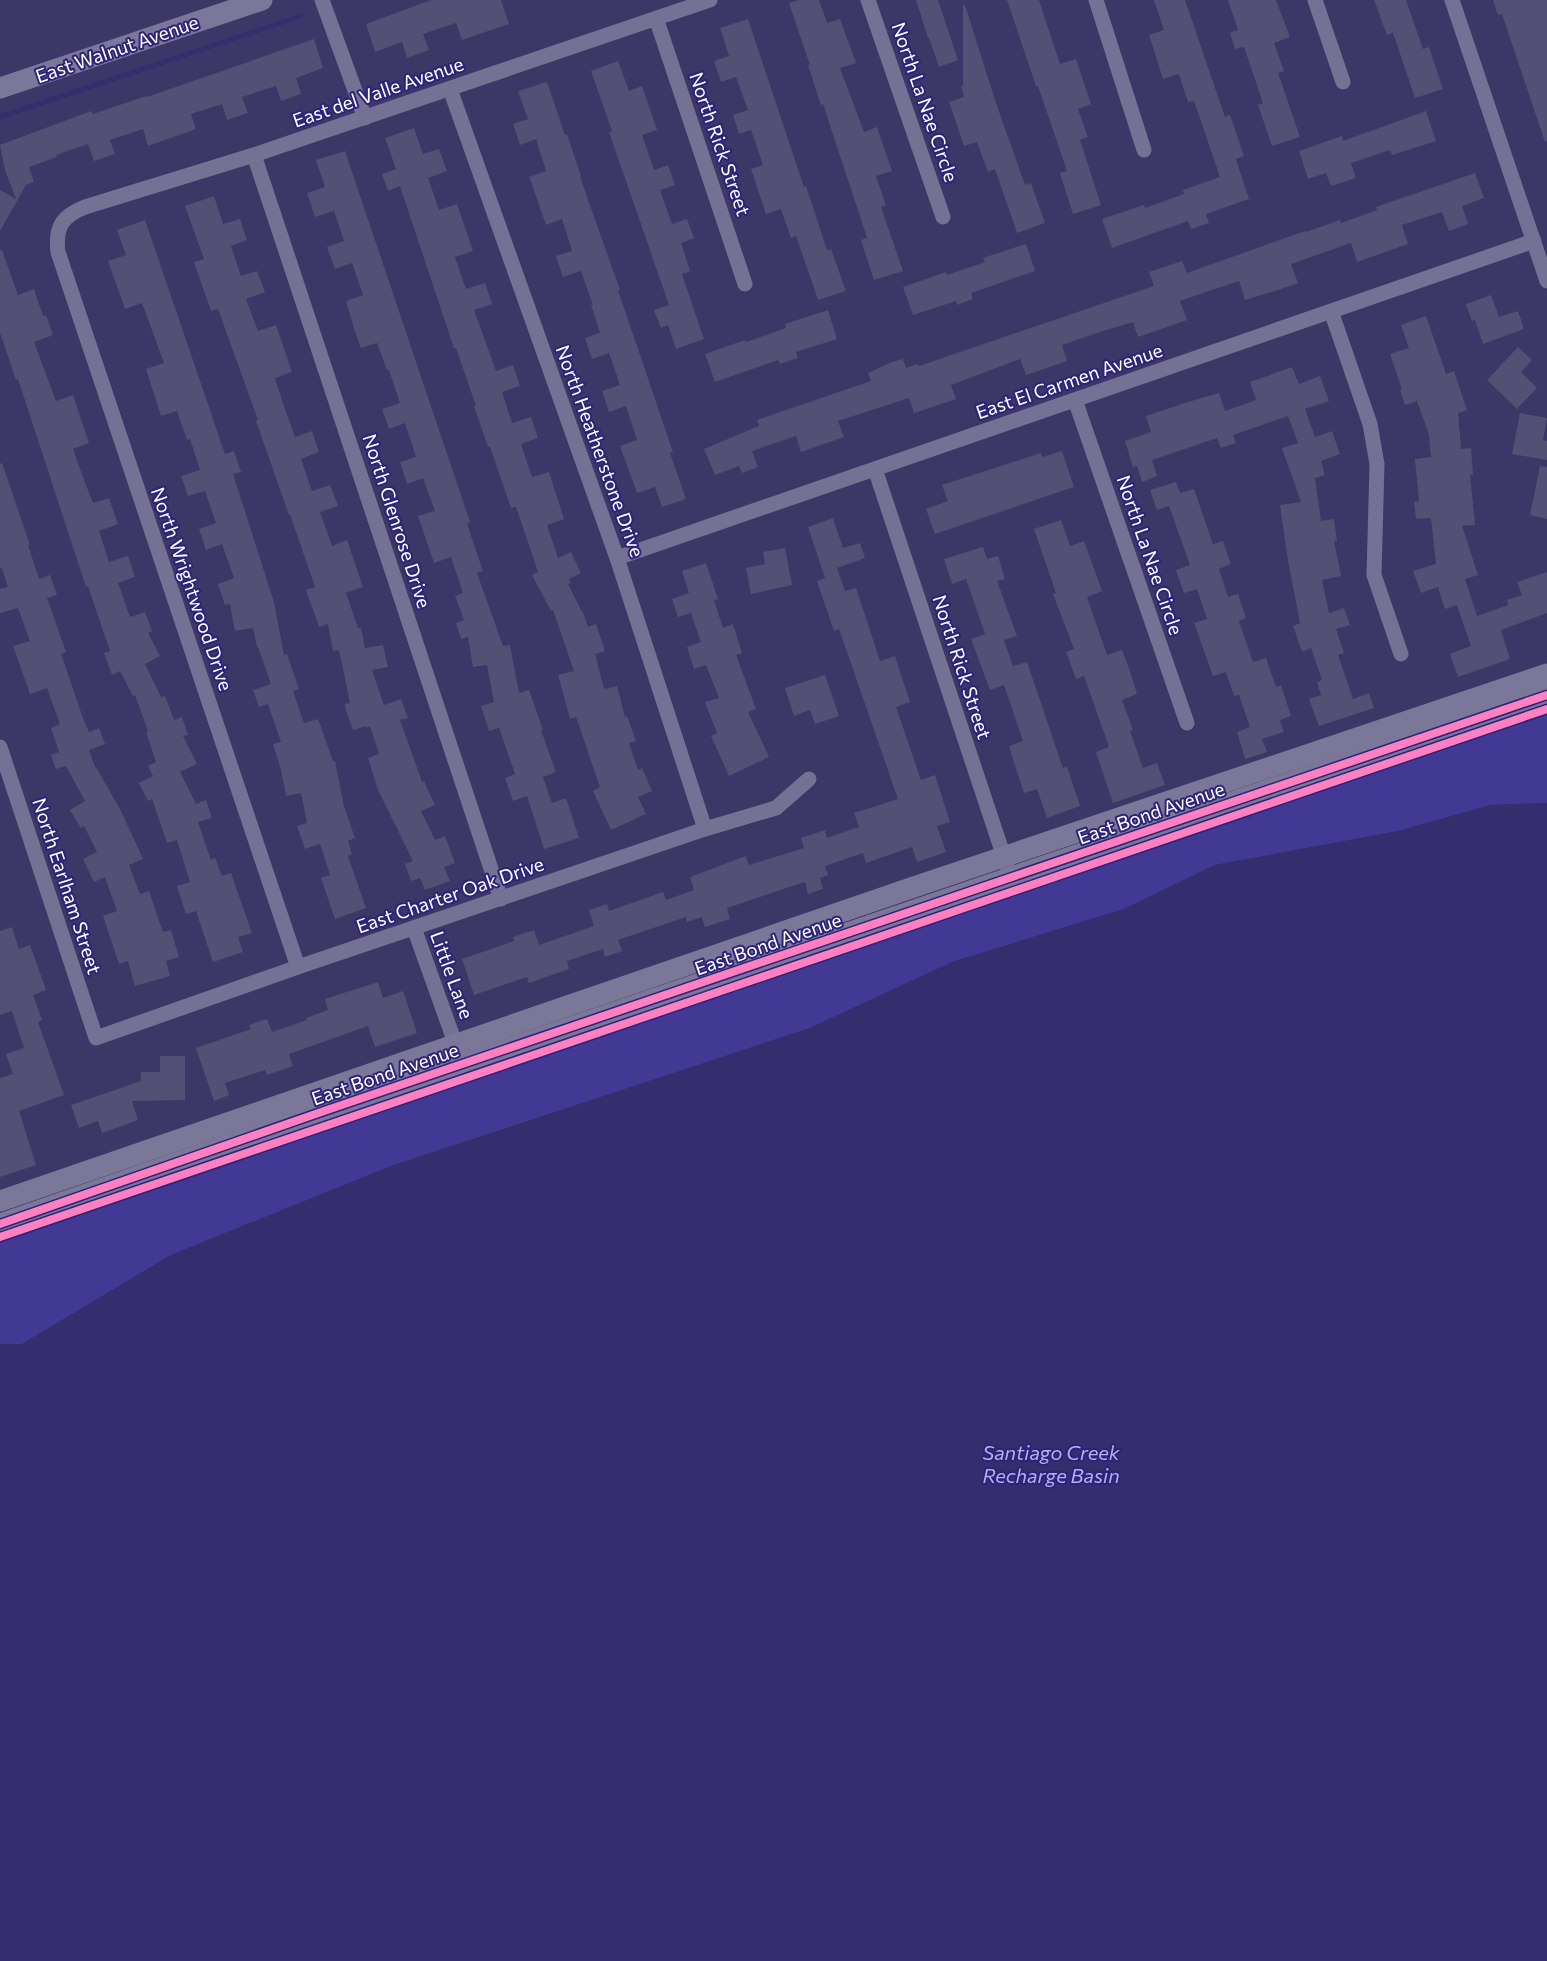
<svg xmlns="http://www.w3.org/2000/svg" width="1547" height="1961" viewBox="0 0 1547 1961" font-family="Commissioner,sans-serif">
	<rect width="100%" height="100%" fill="#3b3766"/>
	<polygon fill="#413993" points="1547,715 1547,803 1491,805 1398,831 1215,865 1124,909 952,962 810,1028 391,1166 171,1255 22,1344 0,1344 0,1243 153,1189 1247,815"/>
	<polygon fill="#352e6e" points="1547,803 1547,1961 0,1961 0,1344 22,1344 171,1255 391,1166 810,1028 952,962 1124,909 1215,865 1398,831 1491,805"/>
	<g fill="none" stroke-linecap="round" stroke-linejoin="round">
		<polyline stroke="#352e6e" stroke-width="5" points="0,117 301,16"/>
	</g>
	<g fill="#535076">
		<polygon points="431,0 501,0 509,24 462,40 456,23 423,34 429,50 407,58 402,42 375,52 366,24"/>
		<polygon points="799,0 819,0 827,23 840,19 856,63 840,68 864,132 877,127 892,171 876,176 886,205 881,207 903,271 874,280 861,240 867,238 823,104 821,105 808,65 810,65 789,3"/>
		<polygon points="916,0 938,0 958,60 939,67 929,38 928,38"/>
		<polygon points="1007,0 1039,0 1060,64 1076,59 1091,104 1078,109 1088,137 1080,140 1101,205 1073,214 1060,173 1067,171 1038,86 1036,86"/>
		<polygon points="1154,0 1185,0 1225,117 1230,115 1244,156 1236,159 1249,199 1206,214 1209,223 1191,229 1188,221 1112,248 1102,219 1144,205 1145,208 1184,194 1183,190 1220,177 1194,101 1188,102 1179,74 1163,79 1149,35 1164,30"/>
		<polygon points="1228,0 1276,0 1290,37 1274,43 1284,71 1278,73 1300,137 1272,146 1258,105 1263,103 1244,47 1235,49 1230,33 1238,30"/>
		<polygon points="1374,0 1406,0 1423,49 1429,47 1443,89 1415,98 1393,33 1387,35"/>
		<polygon points="1493,0 1547,0 1547,141 1545,142 1502,14 1498,15"/>
		<polygon points="963,5 965,5 995,100 1025,185 1031,183 1045,223 1017,233 995,169 988,172 977,142 964,146 949,102 964,97 961,86 963,86"/>
		<polygon points="748,19 804,187 806,186 827,250 831,249 846,291 818,300 796,236 791,238 781,209 766,214 751,169 763,165 751,130 739,134 733,115 748,110 736,77 721,82 714,61 729,56 720,28"/>
		<polygon points="314,39 323,68 296,78 301,94 281,101 276,86 242,97 248,113 227,120 222,104 191,114 196,129 148,146 143,129 110,140 115,154 94,161 88,144 56,155 57,157 29,167 34,182 26,185 0,231 0,190 16,199 5,170 0,145 91,111 93,114 146,96 147,97"/>
		<polygon points="618,61 629,91 642,86 657,130 642,135 654,170 668,165 675,185 660,190 672,224 687,219 694,238 681,243 690,271 682,274 704,339 676,349 668,325 661,328 654,310 669,305 609,132 612,131 591,71"/>
		<polygon points="547,82 565,135 567,134 581,176 580,177 620,290 618,290 673,452 670,453 686,499 662,507 655,487 637,493 620,446 637,440 626,406 609,412 602,391 620,385 609,353 592,359 585,338 600,333 591,305 593,305 581,271 563,277 556,256 572,251 562,219 546,225 531,182 529,177 546,171 536,139 520,145 513,124 528,119 518,91"/>
		<polygon points="1426,111 1436,141 1392,155 1390,150 1351,163 1356,178 1331,186 1326,173 1308,179 1299,151 1342,136 1343,141"/>
		<polygon points="414,128 423,154 439,149 447,171 428,178 439,210 457,204 473,251 455,257 466,289 485,283 492,304 474,310 496,371 513,365 520,386 502,392 512,423 531,417 538,438 521,444 532,477 549,472 564,519 547,525 558,558 571,552 581,573 569,579 571,583 568,584 582,612 583,612 588,627 596,624 605,651 595,654 604,689 617,686 625,717 627,716 636,741 629,743 638,770 642,768 652,791 638,797 646,814 611,830 593,791 600,787 576,717 570,719 558,675 574,671 553,610 551,611 532,575 538,572 516,507 511,508 490,447 488,447 474,406 476,406 456,348 454,348 400,186 388,191 382,174 396,169 385,138"/>
		<polygon points="345,151 470,522 467,524 483,571 477,573 503,646 510,645 519,693 529,690 543,730 541,730 556,772 543,777 552,803 566,798 579,838 544,849 527,796 513,801 505,778 515,774 499,728 489,731 481,706 494,702 487,665 473,667 468,637 461,639 456,623 464,620 455,596 463,593 451,557 434,563 418,516 435,511 423,478 407,484 400,462 416,457 405,423 389,429 382,409 400,403 389,370 387,370 377,343 361,348 354,328 346,301 363,295 352,263 335,269 327,247 344,241 334,211 315,217 307,193 325,187 316,160"/>
		<polygon points="1475,173 1484,198 1462,206 1468,224 1449,231 1442,212 1402,225 1408,244 1357,262 1351,243 1291,264 1298,283 1278,290 1245,300 1239,281 1203,293 1180,301 1187,320 1138,337 1133,322 1103,331 1062,345 1067,361 1026,375 1020,359 951,385 956,399 914,413 909,398 838,421 844,437 801,452 796,436 752,451 758,467 742,473 739,466 715,475 704,449 759,426 757,420 871,381 868,373 892,362 903,359 906,368 918,364 919,366 1154,286 1149,272 1182,261 1187,273 1305,231 1306,232 1340,220 1341,223 1377,210 1376,207"/>
		<polygon points="214,196 223,224 240,219 247,240 231,246 241,276 257,271 265,292 246,299 258,331 276,325 292,372 275,378 284,406 295,437 312,431 319,452 301,459 312,491 330,485 338,506 320,512 332,546 347,540 363,587 346,593 358,628 361,628 365,648 383,645 388,667 372,670 384,705 401,699 408,718 400,720 422,782 424,781 435,805 421,811 435,840 445,836 455,863 444,867 450,881 425,890 420,878 411,881 405,864 413,861 378,790 368,758 379,754 370,726 367,728 366,726 353,730 346,711 345,704 350,703 339,650 333,651 328,624 319,627 306,590 315,587 290,514 289,515 256,421 258,420 218,309 211,311 194,262 204,259 185,206"/>
		<polygon points="145,220 225,454 234,451 241,472 233,474 274,602 284,655 287,654 299,689 293,691 304,723 318,719 333,761 335,761 344,806 355,838 348,841 352,854 348,856 366,908 335,919 321,878 330,875 320,844 305,849 297,826 307,823 301,793 286,796 281,770 273,744 281,742 268,704 259,707 253,690 271,684 258,647 257,647 253,628 235,631 230,604 225,605 218,584 234,578 222,544 206,550 199,529 216,523 205,491 188,496 181,476 200,470 190,439 187,440 177,411 161,416 146,369 164,363 142,303 125,309 108,261 126,255 117,230"/>
		<polygon points="1026,244 1035,271 971,293 973,299 957,305 956,301 913,315 903,287 946,272 947,275 985,262 983,258"/>
		<polygon points="0,250 2,250 18,295 34,289 43,316 46,315 53,335 34,342 56,401 73,395 89,443 73,449 84,480 93,503 109,498 118,524 99,531 109,562 128,556 135,577 118,583 130,617 145,612 152,631 148,633 160,656 145,664 161,697 165,696 174,720 182,717 188,735 183,736 197,764 180,772 196,804 206,800 212,818 198,822 211,860 215,858 222,876 231,873 252,933 238,937 243,952 213,962 196,911 186,914 177,886 190,882 177,840 167,843 152,799 148,801 139,783 153,776 148,766 156,762 146,732 148,731 135,695 133,696 120,671 112,675 104,653 110,651 88,586 86,587 18,379 16,380 0,333"/>
		<polygon points="1491,295 1499,317 1518,311 1524,329 1483,344 1475,320 1472,321 1466,304"/>
		<polygon points="828,310 837,339 796,352 798,358 780,364 778,360 715,382 705,354 745,340 746,342 786,328 785,324"/>
		<polygon points="1426,316 1446,374 1454,371 1467,410 1458,413 1461,449 1471,448 1473,475 1470,475 1475,525 1462,526 1478,575 1465,579 1477,616 1508,605 1507,600 1522,595 1517,582 1547,572 1547,613 1501,630 1510,659 1458,677 1450,654 1471,646 1457,605 1445,609 1438,587 1421,593 1413,571 1436,564 1431,518 1416,519 1414,502 1419,501 1415,459 1431,457 1429,435 1417,401 1405,405 1400,390 1402,389 1390,354 1409,348 1401,325"/>
		<polygon points="1518,347 1532,360 1521,372 1537,388 1517,409 1487,380"/>
		<polygon points="1292,367 1299,384 1320,376 1329,401 1305,409 1315,437 1332,431 1340,454 1321,461 1325,475 1315,478 1321,521 1334,519 1337,541 1334,541 1341,576 1322,580 1329,613 1344,608 1350,625 1336,629 1344,653 1338,655 1353,699 1369,693 1374,708 1319,726 1309,699 1321,695 1317,682 1322,680 1311,648 1302,652 1293,626 1300,623 1288,561 1280,505 1301,502 1282,448 1298,443 1288,416 1233,435 1236,443 1221,448 1217,438 1152,460 1157,476 1142,482 1137,466 1133,467 1125,441 1151,432 1146,416 1188,402 1219,393 1225,411 1256,400 1250,382"/>
		<polygon points="1520,413 1547,418 1543,440 1547,441 1547,460 1512,454"/>
		<polygon points="1062,451 1074,487 935,534 926,509 948,501 942,485 1041,453 1042,457"/>
		<polygon points="2,463 30,545 28,545 39,579 50,575 57,595 47,598 66,652 61,654 83,718 89,732 99,728 105,744 89,750 94,764 121,811 143,859 129,865 140,894 149,891 163,932 171,930 179,957 166,961 170,976 135,986 128,961 119,964 103,916 117,911 105,877 94,882 83,859 97,852 84,826 81,828 70,810 85,801 66,766 56,769 51,755 59,752 51,728 60,724 47,688 30,694 13,646 30,641 18,608 0,613 0,589 8,587 2,568 0,568 0,464"/>
		<polygon points="1540,466 1547,467 1547,519 1530,515"/>
		<polygon points="1176,482 1180,493 1194,489 1213,544 1223,541 1231,564 1219,569 1228,597 1238,594 1246,618 1239,621 1253,662 1266,658 1276,687 1281,685 1291,716 1280,720 1284,732 1262,739 1267,752 1245,759 1237,732 1250,727 1239,695 1234,696 1226,672 1213,676 1194,623 1207,619 1197,589 1184,593 1176,570 1190,565 1169,506 1157,510 1150,490"/>
		<polygon points="833,518 843,548 860,543 865,558 837,568 845,591 856,588 880,661 895,656 910,702 896,707 921,780 935,775 950,822 937,826 946,852 917,862 912,847 866,863 863,853 825,866 828,875 820,878 823,889 808,894 805,882 792,886 727,908 730,919 705,927 702,917 687,922 686,917 618,940 622,951 605,957 603,949 567,961 569,969 529,983 527,977 474,995 462,959 514,941 513,937 534,930 539,945 594,926 589,910 607,904 609,911 663,892 666,900 694,890 690,877 746,856 749,865 804,848 801,838 825,830 827,838 859,827 854,813 898,799 839,629 834,631 817,581 825,578 808,527"/>
		<polygon points="1061,520 1070,546 1084,541 1102,591 1087,597 1107,655 1122,650 1130,671 1137,694 1122,700 1133,730 1130,731 1143,768 1157,763 1165,785 1113,803 1096,752 1109,747 1084,676 1076,679 1066,652 1074,649 1053,594 1056,593 1034,529"/>
		<polygon points="983,547 987,559 998,556 1005,579 997,581 1017,636 1004,640 1013,666 1027,662 1063,768 1067,767 1080,806 1047,818 1037,789 1024,793 1017,772 1009,746 1023,741 1004,685 990,690 971,639 985,634 966,579 952,584 944,559"/>
		<polygon points="785,548 792,585 751,594 746,568 765,564 763,552"/>
		<polygon points="706,563 718,599 714,600 723,628 733,624 742,653 736,655 756,709 748,712 769,757 729,776 711,736 717,733 705,702 719,698 706,665 694,669 687,647 701,642 691,613 678,617 672,599 689,593 682,571"/>
		<polygon points="825,675 839,716 815,724 810,710 794,716 785,688"/>
		<polygon points="12,927 19,949 30,945 46,990 33,995 42,1020 38,1022 64,1095 19,1111 36,1165 0,1177 0,1078 13,1074 6,1054 24,1048 12,1011 0,1015 0,931"/>
		<polygon points="378,982 383,998 403,991 417,1033 375,1047 368,1026 289,1054 293,1066 267,1075 265,1070 225,1083 229,1095 214,1101 196,1048 251,1029 249,1025 267,1019 272,1032 307,1020 306,1018 328,1010 325,999"/>
		<polygon points="160,1056 185,1056 185,1100 132,1101 138,1120 102,1133 98,1121 79,1128 71,1105 141,1081 141,1072 160,1072"/>
	</g>
	<g fill="none" stroke-linecap="round" stroke-linejoin="round">
		<g stroke="#747195" stroke-width="15">
			<polyline points="322,0 365,118"/>
			<polyline points="868,0 943,217"/>
			<polyline points="1096,0 1144,150"/>
			<polyline points="1315,0 1343,82"/>
			<polyline points="1452,0 1547,281"/>
			<polyline points="656,18 745,284"/>
			<polyline points="450,89 617,558 705,829"/>
			<polyline points="254,155 501,899"/>
			<polyline points="1331,311 1370,424 1377,464 1374,575 1401,654"/>
			<polyline points="1075,400 1187,723"/>
			<polyline points="875,469 1007,866"/>
			<polyline points="617,558 1534,241"/>
			<polyline points="0,747 96,1038 298,967 705,829 776,808 809,779"/>
			<polyline points="414,928 459,1054"/>
			<path d="M298,967L58,252C55,227 62,216 85,207L254,155L710,0"/>
		</g>
		<g stroke="#7b7799" stroke-width="21">
			<polyline points="0,88 262,0"/>
			<polyline points="0,1201 911,888 1547,674"/>
			<polyline points="0,1224 327,1110 1547,695"/>
		</g>
		<defs>
			<g id="cycleway">
				<polyline points="0,1224 327,1110 1547,695"/>
				<polyline points="0,1237 1547,709"/>
			</g>
		</defs>
		<use href="#cycleway" stroke="#2c237a" stroke-width="11"/>
		<use href="#cycleway" stroke="#ff80c0" stroke-width="8"/>
	</g>
	<g text-anchor="middle" stroke-width="4" stroke-linejoin="round" paint-order="stroke">
		<g font-size="19" fill="#fff" stroke="#2c237a">
			<text transform="translate(117 49) rotate(-19)" y="7">East Walnut Avenue</text>
			<text transform="translate(378 92) rotate(-19)" y="7">East del Valle Avenue</text>
			<text transform="translate(925 102) rotate(71)" y="7">North La Nae Circle</text>
			<text transform="translate(720 144) rotate(71)" y="7">North Rick Street</text>
			<text transform="translate(1069 381) rotate(-19)" y="7">East El Carmen Avenue</text>
			<text transform="translate(600 451) rotate(70)" y="7">North Heatherstone Drive</text>
			<text transform="translate(397 521) rotate(72)" y="7">North Glenrose Drive</text>
			<text transform="translate(1150 555) rotate(71)" y="7">North La Nae Circle</text>
			<text transform="translate(192 589) rotate(71)" y="7">North Wrightwood Drive</text>
			<text transform="translate(962 667) rotate(72)" y="7">North Rick Street</text>
			<text transform="translate(1151 813) rotate(-19)" y="7">East Bond Avenue</text>
			<text transform="translate(67 886) rotate(72)" y="7">North Earlham Street</text>
			<text transform="translate(450 895) rotate(-19)" y="7">East Charter Oak Drive</text>
			<text transform="translate(768 944) rotate(-19)" y="7">East Bond Avenue</text>
			<text transform="translate(452 975) rotate(70)" y="7">Little Lane</text>
			<text transform="translate(385 1074) rotate(-19)" y="7">East Bond Avenue</text>
		</g>
		<g font-size="20" font-style="italic" fill="#b5b0ed" stroke="#2c237a">
			<text x="1051" y="1460">Santiago Creek<tspan x="1051" dy="23">Recharge Basin</tspan></text>
		</g>
	</g>
</svg>
